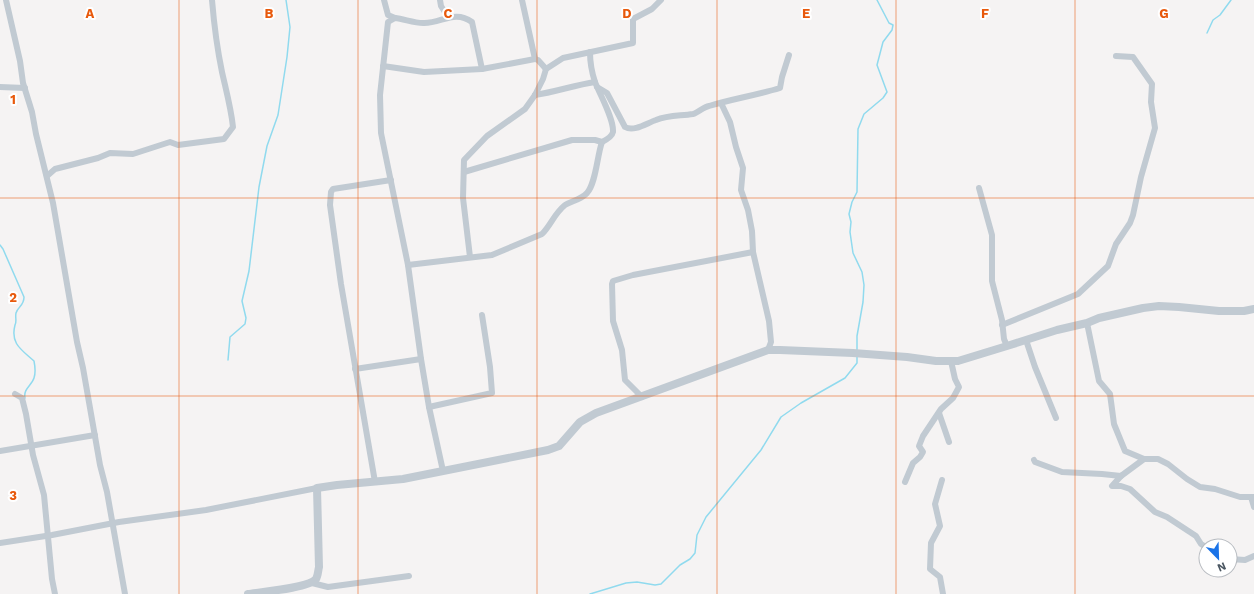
<svg xmlns="http://www.w3.org/2000/svg" width="1254" height="594" viewBox="0 0 1254 594" font-family="'Work Sans',sans-serif">
	<rect width="100%" height="100%" fill="#f5f3f3"/>
	<g fill="none" stroke-linecap="round" stroke-linejoin="round">
		<g stroke="#90daee" stroke-width="1.5">
			<polyline points="1207,33 1213,20 1220,15 1231,0"/>
			<path d="M0,245L3,249L24,297C24,306 18,306 16,313C15,317 17,322 15,325C10,344 22,350 34,361C35,366 36,372 34,378C32,385 23,389 25,398"/>
			<polyline points="857,350 857,336 863,302 864,285 862,272 853,253 850,232 851,222 849,214 852,202 857,192 858,129 864,114 883,98 887,92 877,65 883,42 892,30 893,25 889,23 877,0"/>
			<polyline points="228,360 230,337 245,324 246,318 242,301 249,271 259,187 267,146 278,115 287,57 290,27 286,0"/>
			<polyline points="590,594 626,583 637,582 655,585 661,584 680,565 690,559 695,553 697,535 706,517 761,450 781,417 801,403 845,378 857,363 857,356"/>
		</g>
		<g stroke="#c1cad2" stroke-width="6">
			<polyline points="6,0 20,61 23,83 32,112 36,134 53,203 77,342 83,368 100,465 107,492 125,594"/>
			<polyline points="384,0 388,15 395,18"/>
			<polyline points="440,0 441,6 448,17"/>
			<polyline points="522,0 535,59 538,60 546,69"/>
			<polyline points="383,66 424,72 482,69 535,59"/>
			<polyline points="0,87 25,88"/>
			<path d="M597,87L607,93L625,127C634,132 647,123 656,120C668,115 680,116 693,114C698,113 703,107 709,106C732,99 757,95 780,88L782,77L789,55"/>
			<path d="M535,95C555,92 575,85 595,82"/>
			<polyline points="721,103 730,122 736,147 743,168 741,190 748,210 752,231 753,252 769,321 771,342 768,350"/>
			<path d="M464,172L572,140H595L602,142C606,140 612,137 613,132C614,119 600,95 595,82C592,73 590,62 590,52"/>
			<path d="M47,176L55,169L98,158L110,153L133,154L170,142L178,145L224,139L233,127C231,108 226,90 222,72C217,48 214,24 212,0"/>
			<polyline points="979,188 992,235 992,281 1002,320 1004,339 1007,346"/>
			<polyline points="470,257 463,198 464,160 487,136 525,109 535,95 543,79 546,69 563,58 633,43 633,19 652,9 661,0"/>
			<path d="M408,265L492,255L542,234C551,225 554,214 565,205C572,201 582,199 587,193C596,183 597,156 602,142"/>
			<polyline points="1087,323 1099,381 1110,394 1114,424 1125,451 1144,459"/>
			<polyline points="1002,325 1078,294 1108,266 1116,244 1130,223 1133,215 1141,177 1155,128 1151,102 1152,84 1133,57 1116,56"/>
			<polyline points="1026,340 1035,367 1056,418"/>
			<polyline points="355,369 421,359"/>
			<polyline points="15,394 22,398 26,414 33,455 44,495 52,579 55,594"/>
			<polyline points="642,397 625,380 622,350 613,321 612,284 613,281 633,275 753,252"/>
			<polyline points="429,407 492,393 490,367 482,315"/>
			<polyline points="939,413 949,442"/>
			<polyline points="0,451 95,435"/>
			<polyline points="1034,460 1035,462 1062,472 1102,474 1121,476 1144,459 1158,459 1168,464 1187,479 1200,487 1215,489 1240,497 1254,497"/>
			<path d="M443,471L429,407L421,359L408,265L381,133L380,95L388,22L395,18C404,19 414,23 423,23C441,24 454,9 472,22L482,69"/>
			<polyline points="1121,476 1112,486 1121,486 1130,489 1155,512 1167,517 1196,536 1201,544 1206,547"/>
			<polyline points="942,480 935,504 940,526 931,543 930,569 940,577 943,594"/>
			<polyline points="375,482 341,284 330,205 331,192 333,189 391,180"/>
			<polyline points="905,482 913,463 920,457 923,452 919,446 923,436 941,409 953,398 959,387 955,379 951,361"/>
			<polyline points="1251,497 1254,507"/>
			<polyline points="0,543 52,535 119,522 206,510 317,488"/>
			<polyline points="1230,559 1245,560 1254,556"/>
			<polyline points="312,583 328,587 409,576"/>
		</g>
		<path stroke="#c1cad2" stroke-width="8" d="M248,594C261,592 309,588 316,579C318,576 318,571 319,567L317,488L337,485L403,479L548,450L559,446L580,422L596,413L768,350H780L853,353L907,357L936,361H958L1007,346L1057,330L1087,323L1099,318L1143,308L1159,306L1179,307L1219,311H1244L1254,309"/>
	</g>
	<path fill="none" stroke="#e8590c" stroke-width="1" stroke-opacity="0.55" d="M179,0V594M358,0V594M537,0V594M717,0V594M896,0V594M1075,0V594M0,198H1254M0,396H1254"/>
	<g font-size="13" text-anchor="middle" font-weight="bold" fill="#e8590c" stroke="#fff" stroke-width="4" stroke-linejoin="round" paint-order="stroke">
		<text x="90" y="18">A</text>
		<text x="269" y="18">B</text>
		<text x="448" y="18">C</text>
		<text x="627" y="18">D</text>
		<text x="806" y="18">E</text>
		<text x="985" y="18">F</text>
		<text x="1164" y="18">G</text>
		<text x="13" y="104">1</text>
		<text x="13" y="302">2</text>
		<text x="13" y="500">3</text>
	</g>
	<g transform="translate(1218 558) rotate(157)"><circle r="19" fill="#ffffff" stroke="#b7bbc0"/>
	<path d="M0-3L7 15L0 10L-7 15Z" fill="#1a73e8"/>
	<text y="-6" font-size="11" font-weight="bold" text-anchor="middle" fill="#4a5661">N</text>
	</g>
</svg>
